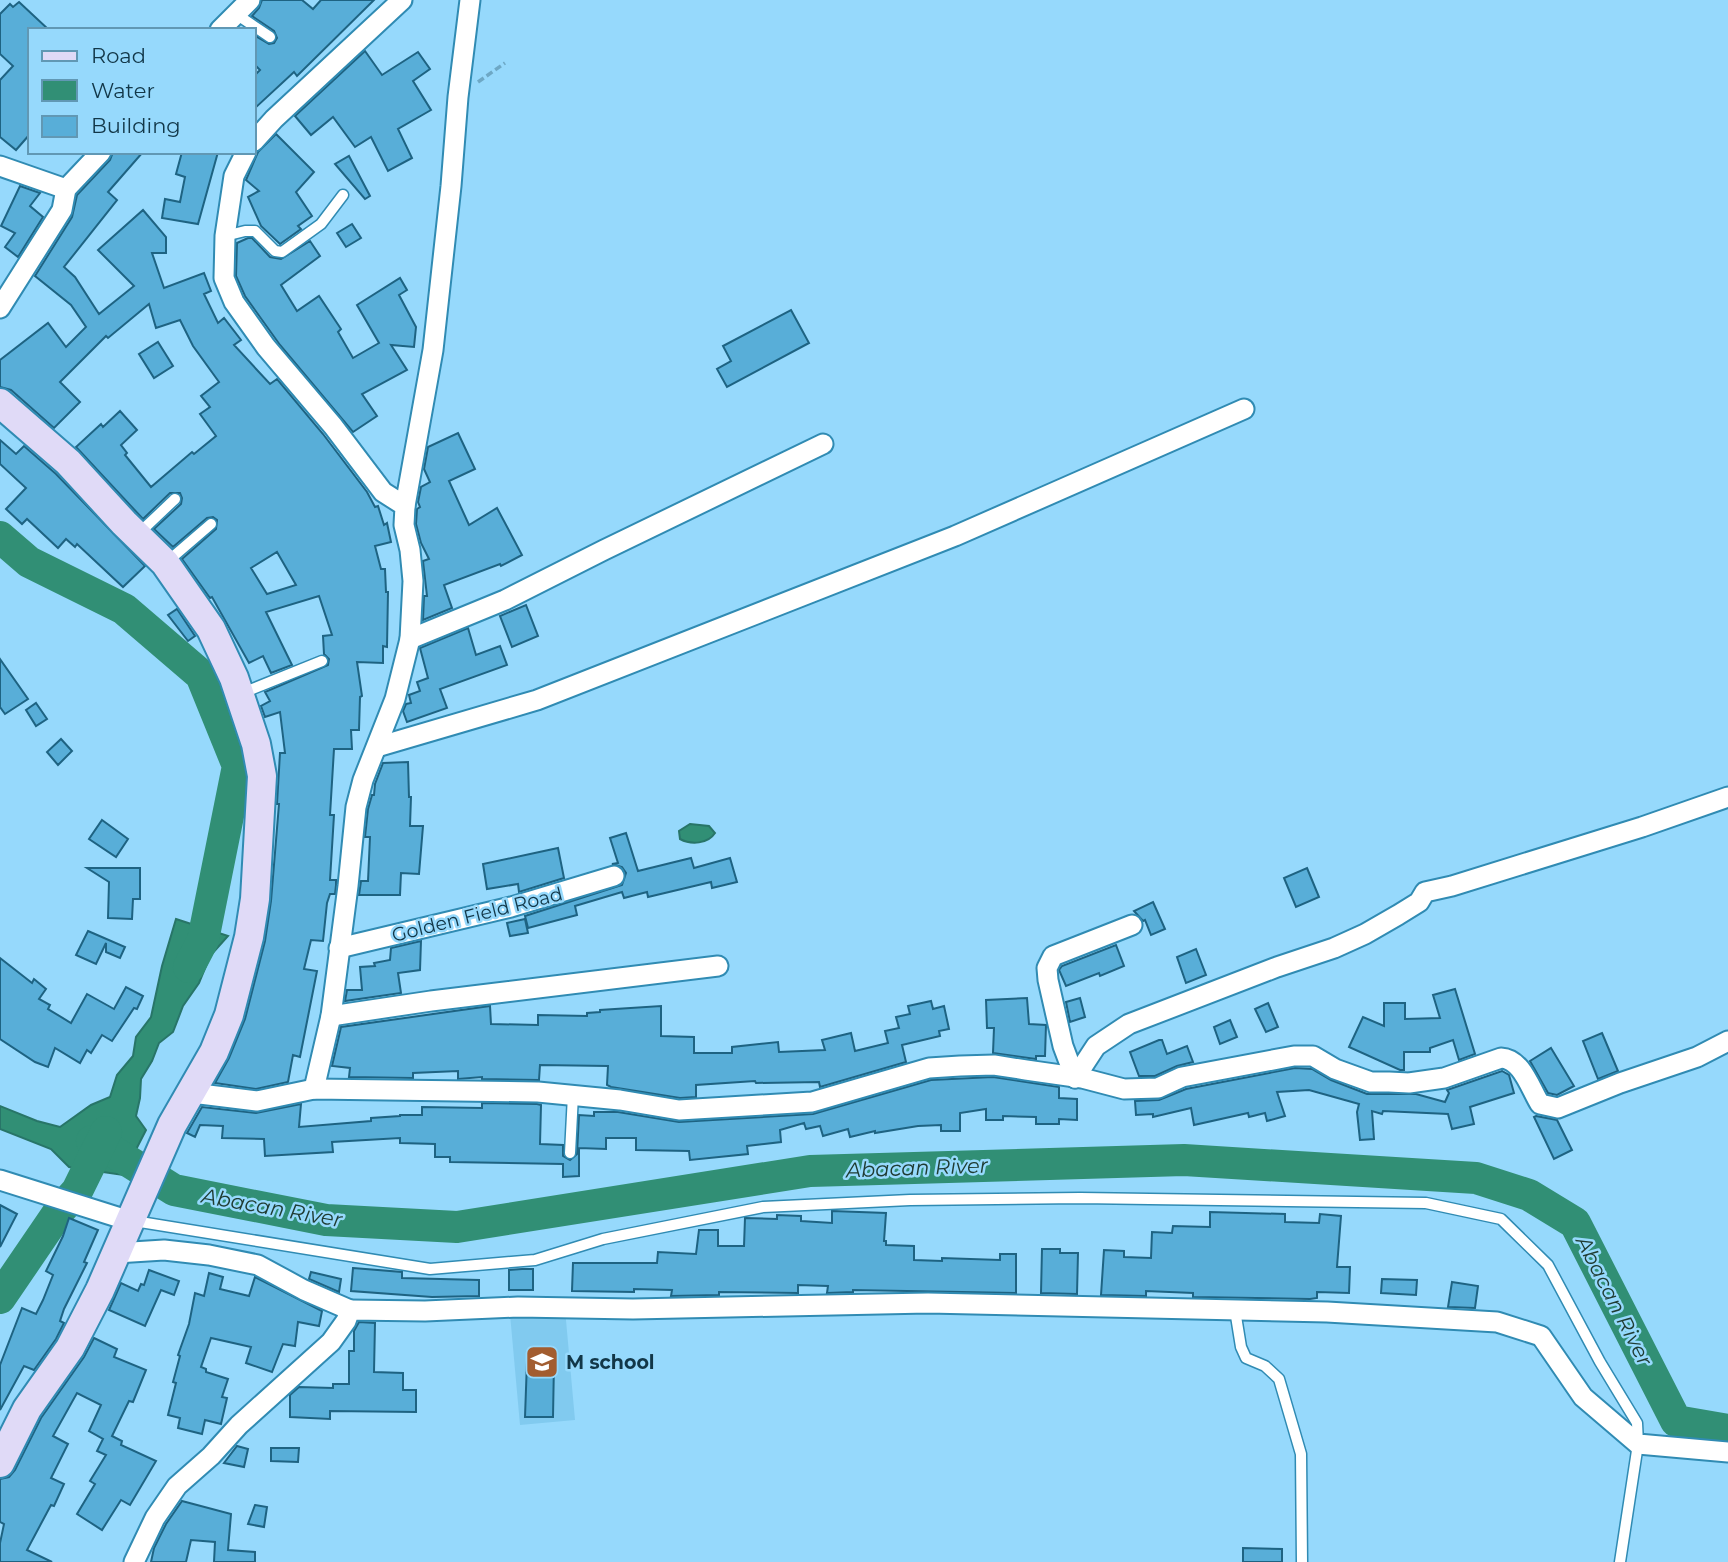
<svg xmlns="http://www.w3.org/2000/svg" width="1728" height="1562" viewBox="0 0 1728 1562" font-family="Montserrat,sans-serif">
	<rect width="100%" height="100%" fill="#96d9fc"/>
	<polygon fill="#81caef" points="564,1298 575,1420 520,1425 509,1303"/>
	<g fill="#318f75" stroke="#287568" stroke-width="2">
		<path d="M690,824L709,826L715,833C708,844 691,845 680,839L679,831Z"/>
		<polygon points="176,919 228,936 210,956 199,983 183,1006 173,1032 159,1043 152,1061 141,1079 140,1098 136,1116 146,1130 123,1175 69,1167 51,1149 0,1129 0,1106 37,1121 60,1127 91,1105 110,1097 117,1075 133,1056 136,1037 151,1017 162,966"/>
	</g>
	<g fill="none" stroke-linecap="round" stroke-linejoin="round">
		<g stroke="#318f75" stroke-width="32">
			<polyline points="0,537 29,562 124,609 201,675 238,766 203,940 189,967"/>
			<polyline points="92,1141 101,1144 174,1190 326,1220 457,1227 810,1171 1184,1160 1476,1178 1529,1195 1575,1223 1676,1421 1728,1430"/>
			<polyline points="0,1298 60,1210 77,1191 106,1132"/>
		</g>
	</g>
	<g fill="#58aed8" stroke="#1e6382" stroke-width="2" fill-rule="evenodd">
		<polygon points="262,0 302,0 313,9 321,0 374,0 297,76 294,72 254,109 254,76 260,70 254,64 254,35 269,44 274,43 277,38 274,31 252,16 259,8"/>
		<polygon points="19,2 49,30 30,30 30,134 16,150 0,137 0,80 13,66 0,54 0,14 10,4 13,7"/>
		<polygon points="365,51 382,75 418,52 430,69 413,81 431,110 398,129 412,158 388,171 371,137 355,147 333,117 311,135 295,116"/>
		<polygon points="276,134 314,172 296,192 312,216 298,226 301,229 280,244 261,226 248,197 259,191 246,180 258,152"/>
		<path d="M113,152H143L108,192L117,200L64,267L75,277L99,314L134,286L98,250L143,210L166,237V253H152L164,288L204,273L211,291L204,294L218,323L224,318L241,340L234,345L270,384L277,379L323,434L367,492L375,507L378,506L384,525L387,523L391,542L375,546L381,569H385L386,592H388L387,647L383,646V663L357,662L362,696L360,697L359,730H351L352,749H334L330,815H334L330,880H336V885L335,894H330L327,903L323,941L311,940L304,969L317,971L300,1057L293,1055L288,1082L256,1089L215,1083L229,1058L245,1019L265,941L271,901L279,804H277L280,753H285L280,712L265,717L261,706L270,701L265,692L328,665L329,659L324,654L323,636L332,635L319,596L266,612L292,665L271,673L263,656L249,663L212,597L210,598L182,559L216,529L217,520L213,517L207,518L173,547L154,529L181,504L182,498L180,493H170L143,519L76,447L101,424L103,427L120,411L137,430L121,445L127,453L125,455L151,487L192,452L194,454L216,436L200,414L210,407L201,396L219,382L193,346L180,320L156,328L149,304L108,338L106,336L60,382L80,402L54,428L11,390L0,387V360L48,323L66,347L86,327L71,305L35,276L72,217L77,195L110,160ZM277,552L296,585L267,594L251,568Z"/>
		<polygon points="182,152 218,152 198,224 162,218 165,199 180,202 185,177 176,174"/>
		<polygon points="349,156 370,196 365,199 335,164"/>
		<polygon points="20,186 40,193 30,206 43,217 18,257 5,247 15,233 1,226"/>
		<polygon points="352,224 361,238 346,247 337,233"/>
		<polygon points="248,238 252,238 270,257 281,259 310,241 320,256 281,285 297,311 319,296 341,329 338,332 353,358 379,343 357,305 400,278 407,290 399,295 416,327 414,347 391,345 407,370 362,394 377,416 353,432 280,345 245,296 236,276 237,243"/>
		<polygon points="791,310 809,343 727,387 717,369 731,361 723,346"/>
		<polygon points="158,342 173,366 154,378 139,354"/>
		<polygon points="458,433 475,469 449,481 469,525 497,508 522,555 501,566 500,564 444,585 452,608 423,620 424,596 427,596 423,561 429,559 421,543 416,524 417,509 420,507 418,502 421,487 430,482 424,469 428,447"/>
		<polygon points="0,440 16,454 24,446 56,474 145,566 123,587 77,544 75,547 66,539 58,548 27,519 22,524 6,509 26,488 0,464"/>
		<polygon points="526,605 538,636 512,647 500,616"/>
		<polygon points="177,609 195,636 188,641 168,615"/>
		<polygon points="468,628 476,655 500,646 507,665 440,689 447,708 407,722 403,711 406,704 411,703 409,695 420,691 417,682 428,678 420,648"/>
		<polygon points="0,659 28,699 5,714 0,707"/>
		<polygon points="36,703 47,719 36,726 26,710"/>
		<polygon points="61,739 72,751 58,765 47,752"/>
		<polygon points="408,762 409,797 411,797 410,826 423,826 419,874 401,873 400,895 359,895 361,881 368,881 370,837 365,837 368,809 372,795 374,795 375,784 383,763"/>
		<polygon points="102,820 128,839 116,857 89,839"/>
		<polygon points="626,833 638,871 691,858 694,868 730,858 737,882 712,888 711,882 648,897 647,892 624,898 622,892 575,906 577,915 528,928 525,916 622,885 626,873 622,867 612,864 618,863 610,838"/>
		<polygon points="558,848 564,878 519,892 518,884 487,889 483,864"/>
		<polygon points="87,868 140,868 140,899 133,899 132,919 108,918 109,882"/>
		<polygon points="1307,868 1319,897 1296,907 1284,878"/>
		<polygon points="1153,902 1165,929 1151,935 1145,920 1143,921 1134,911"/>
		<polygon points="525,919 528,933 510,936 507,923"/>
		<polygon points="88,931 125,947 120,958 106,952 106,943 96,964 76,955"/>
		<polygon points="421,941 420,970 398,973 401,993 345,1001 347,990 362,990 360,967 375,966 374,963 390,960 391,948"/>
		<polygon points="1116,945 1124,966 1100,976 1099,973 1066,986 1059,970 1062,966"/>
		<polygon points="1196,949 1206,975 1186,983 1177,957"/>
		<polygon points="0,958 32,983 34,979 46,989 39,999 50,1005 48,1009 71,1023 87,994 114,1009 126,987 143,996 137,1009 134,1008 112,1041 102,1035 91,1053 87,1050 80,1063 55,1048 48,1067 35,1062 0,1039"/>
		<polygon points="1455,989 1475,1054 1459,1060 1453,1040 1430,1048 1430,1052 1404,1052 1404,1070 1400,1070 1349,1047 1363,1017 1384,1026 1384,1003 1405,1003 1405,1019 1440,1018 1433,995"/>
		<polygon points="1027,998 1029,1024 1046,1025 1045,1056 1036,1056 1036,1059 993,1053 994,1028 987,1028 986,1000"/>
		<polygon points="1080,998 1085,1017 1070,1022 1066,1002"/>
		<polygon points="931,1001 933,1009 944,1006 949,1029 939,1031 940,1036 902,1045 906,1062 820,1087 819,1082 756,1083 755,1081 696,1085 696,1097 680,1098 611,1087 607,1085 608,1066 540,1065 539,1080 482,1079 482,1077 458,1079 458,1071 413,1073 413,1078 349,1077 350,1068 332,1066 341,1027 490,1006 491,1024 538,1025 538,1015 587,1016 587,1013 600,1012 600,1010 661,1006 661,1036 694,1037 694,1053 732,1053 732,1047 778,1042 779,1052 825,1050 822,1040 851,1033 855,1051 888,1043 885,1031 899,1028 896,1017 910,1014 908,1006"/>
		<polygon points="1268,1003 1278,1027 1266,1032 1255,1009"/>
		<polygon points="1230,1020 1237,1037 1220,1044 1214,1027"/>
		<polygon points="1602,1033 1618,1071 1598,1079 1583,1041"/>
		<polygon points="1159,1040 1162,1040 1167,1054 1187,1046 1193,1062 1177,1066 1155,1076 1139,1076 1130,1052"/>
		<polygon points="1551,1048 1574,1086 1557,1095 1548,1093 1530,1061"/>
		<polygon points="1295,1068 1312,1069 1331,1080 1367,1094 1416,1094 1445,1102 1449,1093 1447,1090 1502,1071 1509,1075 1514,1093 1470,1107 1474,1124 1452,1129 1448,1114 1383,1111 1382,1114 1372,1111 1374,1139 1360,1140 1357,1112 1359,1104 1309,1090 1277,1092 1285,1116 1267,1121 1265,1113 1249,1117 1248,1113 1194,1125 1191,1108 1153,1117 1153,1114 1136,1115 1135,1101 1159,1100 1186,1089"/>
		<polygon points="993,1077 1059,1087 1059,1098 1077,1099 1077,1120 1059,1119 1059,1124 1036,1124 1036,1117 1003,1116 1003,1120 986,1120 986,1109 960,1113 960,1131 941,1131 941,1125 918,1126 875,1133 875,1131 850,1137 848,1129 823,1136 820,1126 806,1129 804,1123 780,1130 781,1142 747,1146 748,1154 690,1160 689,1151 636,1150 636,1138 606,1138 606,1149 579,1148 579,1176 563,1177 563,1164 450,1162 450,1157 435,1157 435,1144 400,1143 400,1138 332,1142 333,1152 265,1156 264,1139 222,1138 223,1126 200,1125 195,1137 187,1133 202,1107 256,1113 301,1104 299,1127 371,1121 371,1118 400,1116 400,1115 422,1115 422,1107 482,1108 482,1103 537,1104 541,1105 540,1144 563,1145 563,1156 570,1160 577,1154 579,1115 594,1116 594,1112 618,1112 679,1122 813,1114 931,1080"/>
		<polygon points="1536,1116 1557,1120 1572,1150 1554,1159 1534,1117"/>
		<polygon points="0,1205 17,1214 0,1247"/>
		<polygon points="832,1211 886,1213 884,1241 886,1241 886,1245 914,1246 914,1260 942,1261 942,1258 1000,1260 1000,1254 1016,1254 1016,1293 853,1290 853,1292 827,1293 828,1286 798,1285 798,1293 719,1292 719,1295 671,1296 672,1290 634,1289 634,1292 572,1291 573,1263 657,1263 658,1252 696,1254 699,1230 718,1230 718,1246 744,1246 745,1218 777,1219 777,1215 801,1216 801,1221 832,1223"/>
		<polygon points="1210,1212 1285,1214 1285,1222 1319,1223 1320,1214 1341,1216 1337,1267 1350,1267 1349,1293 1317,1292 1317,1298 1310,1299 1193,1297 1193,1293 1146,1291 1146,1296 1101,1295 1104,1250 1124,1251 1124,1257 1151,1258 1152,1232 1172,1233 1173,1226 1210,1227"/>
		<polygon points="69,1218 98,1230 84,1262 87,1263 64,1309 60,1321 64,1323 56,1339 34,1370 24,1366 0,1410 0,1365 22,1308 36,1314 43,1300 53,1275 46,1271 63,1236"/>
		<polygon points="1042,1249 1060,1249 1060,1253 1078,1253 1077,1294 1041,1293"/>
		<polygon points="353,1268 402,1272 402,1278 479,1280 479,1296 432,1297 351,1291"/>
		<polygon points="522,1269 533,1269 533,1290 509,1290 509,1270"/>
		<polygon points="149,1270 179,1281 174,1295 161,1290 145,1326 109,1310 121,1283 138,1291 141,1284 144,1285"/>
		<polygon points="311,1272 341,1279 339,1292 309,1279"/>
		<polygon points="209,1273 223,1277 220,1289 249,1296 255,1277 322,1311 319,1326 298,1322 295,1346 283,1344 272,1372 246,1363 251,1347 211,1338 201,1367 206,1369 206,1372 228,1379 222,1397 227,1398 221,1424 205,1420 202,1434 178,1428 180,1418 168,1415 176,1383 173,1382 180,1356 178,1355 189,1324 195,1293 204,1296"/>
		<polygon points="1382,1279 1417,1280 1416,1295 1381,1293"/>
		<polygon points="1452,1282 1478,1286 1475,1308 1448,1307"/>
		<polygon points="359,1322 375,1323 374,1372 403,1373 403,1390 416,1390 416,1412 330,1411 330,1419 290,1417 290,1395 299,1387 333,1388 333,1384 349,1384 349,1351 354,1351 354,1331"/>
		<polygon points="94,1338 117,1349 114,1357 146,1370 133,1402 129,1401 112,1436 122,1441 121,1445 156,1461 130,1505 121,1500 102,1530 77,1514 95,1484 90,1481 106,1455 97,1451 103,1439 89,1431 101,1405 77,1393 53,1436 68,1444 51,1478 64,1484 54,1506 51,1505 27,1550 52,1562 0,1562 0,1543 4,1524 0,1522 0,1479 9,1477 15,1470 41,1418 84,1357"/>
		<polygon points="527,1361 554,1362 553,1417 525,1417"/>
		<polygon points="237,1446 248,1449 244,1467 224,1463"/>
		<polygon points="271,1448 299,1448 298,1462 271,1461"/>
		<polygon points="182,1501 231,1514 228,1550 255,1552 255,1562 214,1562 215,1542 191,1540 186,1562 151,1562 154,1548 166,1524"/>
		<polygon points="255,1505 267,1507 264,1527 248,1524"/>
		<polygon points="1243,1548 1282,1549 1282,1562 1243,1562"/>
	</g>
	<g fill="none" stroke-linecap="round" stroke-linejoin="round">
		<defs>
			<g id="lane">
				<polyline points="236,14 270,37"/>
				<polyline points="225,236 245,231 255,231 275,251 282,252 321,224 343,195"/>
				<polyline points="137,535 175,499"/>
				<polyline points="168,561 211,524"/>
				<polyline points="240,694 322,661"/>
				<polyline points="570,1153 573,1095"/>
				<polyline points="134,1221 430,1269 535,1260 603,1239 763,1207 910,1200 1080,1198 1426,1203 1501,1219 1548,1265 1600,1362 1637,1423 1638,1444 1620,1562"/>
				<polyline points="1235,1310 1241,1347 1246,1358 1265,1366 1279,1379 1301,1454 1302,1562"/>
			</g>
			<g id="street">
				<polyline points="220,30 250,0"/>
				<polyline points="254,141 274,119 402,0"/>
				<polyline points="246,152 234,176 225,236 224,278 234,302 266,347 333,426 383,492 405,506 404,525 410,550 413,581 410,639 395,699 363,780 356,807 348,886 331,1016 314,1089"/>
				<polyline points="0,166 66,189"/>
				<polyline points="0,308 62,210 66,189 101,152"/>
				<polyline points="405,506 433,350 451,186 458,97 470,0"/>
				<polyline points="410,639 505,600 604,550 823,444"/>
				<polyline points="377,747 537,700 955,536 1244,409"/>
				<polyline points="339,948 511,907 614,876"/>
				<polyline points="331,1016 431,1001 718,966"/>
				<polyline points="1075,1078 1096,1046 1129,1024 1277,967 1334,948 1365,934 1398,915 1419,902 1425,892 1452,886 1642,827 1728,797"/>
				<polyline points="1075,1078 1063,1046 1048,980 1047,968 1053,956 1132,925"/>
				<path d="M192,1093L257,1101L314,1089L538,1092L620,1100L679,1110L812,1102L929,1068L960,1066L994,1065L1026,1070L1082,1078L1124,1089L1158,1088L1182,1077L1294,1056H1313L1335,1069L1371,1082H1389L1409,1083L1444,1078L1501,1058C1522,1059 1530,1088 1540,1104L1558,1108L1620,1083L1697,1057L1728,1041"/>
				<polyline points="0,1180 130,1221"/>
				<polyline points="116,1253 164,1250 209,1255 258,1265 304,1290 350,1310"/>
				<polyline points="134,1562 155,1518 177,1486 211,1456 239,1425 331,1342 346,1321 350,1310 425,1311 518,1307 633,1309 928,1303 1327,1312 1497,1322 1541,1336 1583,1397 1638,1444 1728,1452"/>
			</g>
			<polyline id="secondary" points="0,403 68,462 124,523 165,563 211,629 234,678 256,744 262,776 255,899 249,937 229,1015 214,1052 172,1125 100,1290 70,1348 27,1409 0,1463"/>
		</defs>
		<use href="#lane" stroke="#308bb3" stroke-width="13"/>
		<use href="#street" stroke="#308bb3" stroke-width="23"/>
		<use href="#secondary" stroke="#308bb3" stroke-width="32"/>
		<polyline stroke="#6ea8c5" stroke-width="3.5" stroke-dasharray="7 3.5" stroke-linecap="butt" points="478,82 505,63"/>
		<use href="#lane" stroke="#fff" stroke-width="10"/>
		<use href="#street" stroke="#fff" stroke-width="19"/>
		<use href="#secondary" stroke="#e0daf7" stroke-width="28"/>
	</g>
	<defs>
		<symbol id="school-square" viewBox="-11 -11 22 22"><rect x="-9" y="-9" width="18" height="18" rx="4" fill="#a25d30" stroke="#96d9fc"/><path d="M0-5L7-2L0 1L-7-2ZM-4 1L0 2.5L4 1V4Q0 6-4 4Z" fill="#fff"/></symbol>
	</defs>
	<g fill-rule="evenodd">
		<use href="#school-square" x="523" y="1343" width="38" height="38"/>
	</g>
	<g text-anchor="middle" stroke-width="5" stroke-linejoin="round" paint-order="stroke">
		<g font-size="19" fill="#123748" stroke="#96d9fc">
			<text transform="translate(477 914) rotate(-14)" y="7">Golden Field Road</text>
		</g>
		<g font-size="19" font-weight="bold" fill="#123748" stroke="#96d9fc" text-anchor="start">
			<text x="566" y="1369">M school</text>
		</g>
		<g font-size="21" font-style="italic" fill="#203c33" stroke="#96d9fc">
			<text transform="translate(917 1168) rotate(-2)" y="7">Abacan River</text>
			<text transform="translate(272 1208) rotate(10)" y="7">Abacan River</text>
			<text transform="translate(1614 1301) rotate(63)" y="7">Abacan River</text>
		</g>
	</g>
	<rect x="28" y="28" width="228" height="126" fill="#96d9fc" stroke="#6198b4" stroke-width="2"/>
	<rect x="42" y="51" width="35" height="10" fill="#e0daf7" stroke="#6198b4" stroke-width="2"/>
	<text x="91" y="63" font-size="21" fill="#123748">Road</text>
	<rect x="42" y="80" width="35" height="21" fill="#318f75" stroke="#6198b4" stroke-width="2"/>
	<text x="91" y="98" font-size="21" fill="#123748">Water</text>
	<rect x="42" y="116" width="35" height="21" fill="#58aed8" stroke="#6198b4" stroke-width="2"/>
	<text x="91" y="133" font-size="21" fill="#123748">Building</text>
</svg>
